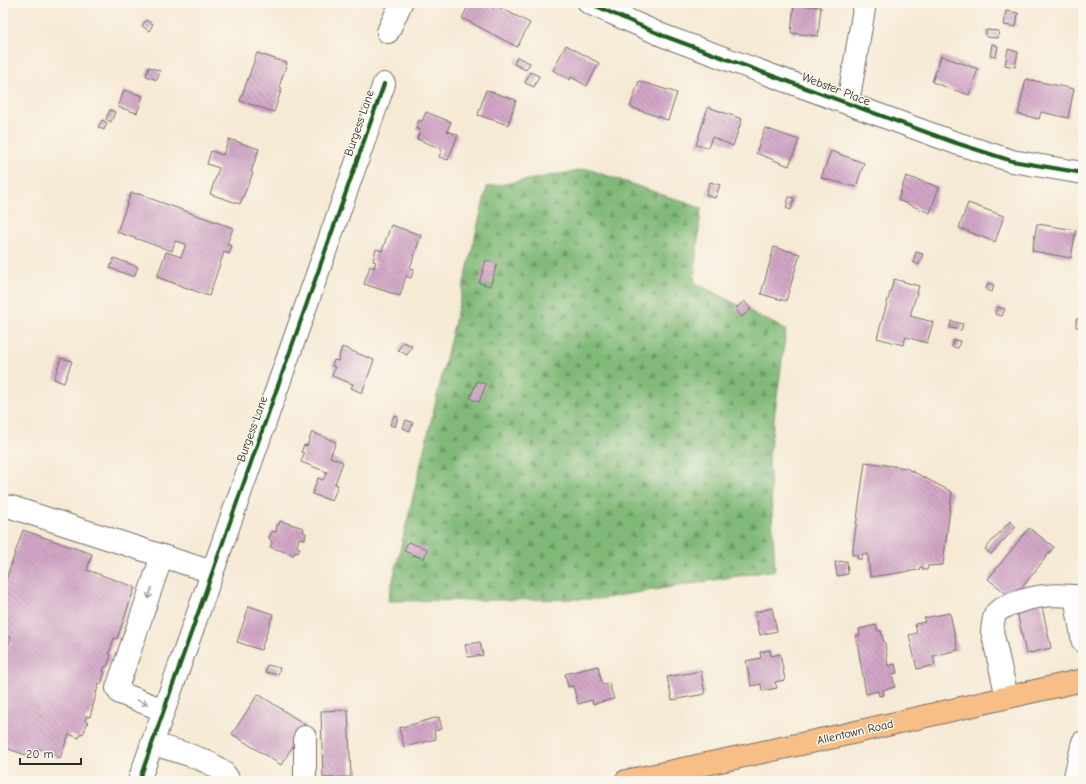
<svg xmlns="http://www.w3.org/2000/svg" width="1086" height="784" viewBox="0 0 1086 784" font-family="'Comic Neue',sans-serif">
	<defs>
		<pattern id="forest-firs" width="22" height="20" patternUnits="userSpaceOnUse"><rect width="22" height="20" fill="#80b978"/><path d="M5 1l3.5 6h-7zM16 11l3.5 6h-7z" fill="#699763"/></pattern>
		<pattern id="building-back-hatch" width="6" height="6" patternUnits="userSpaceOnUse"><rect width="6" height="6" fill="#d1a5c6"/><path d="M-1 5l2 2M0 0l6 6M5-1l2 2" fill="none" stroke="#aa87a1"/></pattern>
	</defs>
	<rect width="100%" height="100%" fill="#fbf7ec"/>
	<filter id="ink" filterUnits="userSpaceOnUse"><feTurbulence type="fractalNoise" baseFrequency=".025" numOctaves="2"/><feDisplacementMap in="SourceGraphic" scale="8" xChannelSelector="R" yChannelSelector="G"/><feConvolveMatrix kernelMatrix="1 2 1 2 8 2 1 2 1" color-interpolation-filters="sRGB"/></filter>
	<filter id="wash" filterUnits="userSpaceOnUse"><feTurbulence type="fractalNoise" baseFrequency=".012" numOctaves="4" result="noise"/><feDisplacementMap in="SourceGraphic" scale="16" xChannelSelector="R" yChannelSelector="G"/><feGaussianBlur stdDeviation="0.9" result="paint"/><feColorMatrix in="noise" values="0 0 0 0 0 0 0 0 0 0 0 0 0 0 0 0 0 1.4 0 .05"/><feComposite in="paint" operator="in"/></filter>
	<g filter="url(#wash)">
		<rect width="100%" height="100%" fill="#f6ead5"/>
		<polygon fill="url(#forest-firs)" stroke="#567252" points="588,169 701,208 694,282 786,330 769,456 775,570 599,599 388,601 487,187"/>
		<g id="blocks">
			<g fill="url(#building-back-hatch)">
				<polygon points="470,3 484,3 493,8 495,5 530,23 517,47 462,18"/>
				<polygon points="794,5 821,7 818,36 791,33"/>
				<polygon points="1006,11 1018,13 1016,27 1004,25"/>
				<polygon points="146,20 153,24 149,31 142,26"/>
				<polygon points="986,30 999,31 998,38 986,37"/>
				<polygon points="992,44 998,46 996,57 990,56"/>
				<polygon points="566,45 599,63 587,86 571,77 570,80 553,70"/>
				<polygon points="1008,49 1018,52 1015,67 1005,65"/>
				<polygon points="257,53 287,63 279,87 282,88 274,112 240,101"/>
				<polygon points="941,56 978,69 969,95 932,82"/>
				<polygon points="517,57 530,63 526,70 514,64"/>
				<polygon points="149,67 160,71 157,80 146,76"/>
				<polygon points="530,72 539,76 534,87 525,83"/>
				<polygon points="1026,79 1074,89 1068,118 1041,112 1039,119 1018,114"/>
				<polygon points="639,81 677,93 668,120 630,107"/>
				<polygon points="124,90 143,96 137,113 118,107"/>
				<polygon points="486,90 516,100 508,125 478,115"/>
				<polygon points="708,107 742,119 733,146 712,137 708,148 696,145"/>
				<polygon points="110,110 115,112 111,122 106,119"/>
				<polygon points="426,112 451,122 447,131 458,135 448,160 439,157 442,149 417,139 420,130 416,129 419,120 422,121"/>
				<polygon points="102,120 107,123 104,130 98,127"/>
				<polygon points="765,128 799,140 789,166 756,153"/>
				<polygon points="229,139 259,149 251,172 253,173 240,204 210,194 219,168 207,164 211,151 223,155"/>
				<polygon points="831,151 864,163 856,187 821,178"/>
				<polygon points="906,176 939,187 930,213 898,200"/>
				<polygon points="710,182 720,185 715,198 706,195"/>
				<polygon points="131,193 145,195 146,197 233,228 227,244 232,246 229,254 224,252 209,296 157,277 166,252 181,257 186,244 175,241 172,251 117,232"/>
				<polygon points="789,197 794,198 791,210 786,208"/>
				<polygon points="968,203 1004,216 995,242 959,228"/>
				<polygon points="1037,224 1076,230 1071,258 1032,251"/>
				<polygon points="391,225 421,235 410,268 414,269 411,278 406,276 400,296 364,284 370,266 374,268 376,262 373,261 376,249 382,251"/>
				<polygon points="774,247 800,254 786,301 761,294"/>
				<polygon points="916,252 923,254 919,265 913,262"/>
				<polygon points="114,258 138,267 134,277 110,268"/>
				<polygon points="486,260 497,264 490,286 479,283"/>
				<polygon points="894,279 919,286 910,316 933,322 927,343 906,337 903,345 877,338"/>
				<polygon points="988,283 994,285 992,292 986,290"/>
				<polygon points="744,301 751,309 742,317 735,309"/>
				<polygon points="997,307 1005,309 1002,316 995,314"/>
				<polygon points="1076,319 1083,320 1083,328 1076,327"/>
				<polygon points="951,321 963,324 961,330 950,328"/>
				<polygon points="954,340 960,341 958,348 952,347"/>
				<polygon points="403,342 412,346 407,355 398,350"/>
				<polygon points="342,347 374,360 362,393 351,388 353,384 332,376 335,367 332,366 334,360 338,361"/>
				<polygon points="61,358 72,361 64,383 54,379"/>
				<polygon points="477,381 486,384 479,402 470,398"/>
				<polygon points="394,415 398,417 395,427 390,425"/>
				<polygon points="406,420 413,423 410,431 403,428"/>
				<polygon points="312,432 336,442 330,457 343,462 335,484 338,485 332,501 312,494 318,478 323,480 327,472 301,462 304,453 301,452 304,445 307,446"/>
				<polygon points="865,462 906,468 952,492 943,565 928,566 927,570 923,570 923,567 920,567 919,570 870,577 868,554 862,554 862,559 858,559 857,555 852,555"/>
				<polygon points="280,521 304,528 303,532 306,533 305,539 299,538 297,547 300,548 298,553 295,552 294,555 270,547 272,542 269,538 272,531 276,532 277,524 279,525"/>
				<polygon points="1010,521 1016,527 991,554 985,549"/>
				<polygon points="1029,528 1054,547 1013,599 988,579"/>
				<polygon points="23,530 92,554 87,570 135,587 117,639 114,638 109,654 111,655 107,667 105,666 103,672 105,672 101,684 99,683 90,717 87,716 85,721 88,722 83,734 81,733 79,738 69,734 60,758 56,757 56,755 37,748 34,758 6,748 7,745 3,743 3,661 11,638 3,635 3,588"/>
				<polygon points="408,542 427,549 424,559 404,551"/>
				<polygon points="847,561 848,574 837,576 835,562"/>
				<polygon points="1041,602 1051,648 1026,654 1016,607"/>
				<polygon points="249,606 273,614 261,650 237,642"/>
				<polygon points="772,608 777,631 760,635 755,612"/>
				<polygon points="950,613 958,650 933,656 935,665 917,669 909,635 917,633 915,624 925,622 924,618"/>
				<polygon points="876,625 878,631 881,631 884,643 885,643 888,666 895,664 897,673 892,674 895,687 883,690 884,695 879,696 878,691 866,694 856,636 860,635 859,629"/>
				<polygon points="480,642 483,655 468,657 465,645"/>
				<polygon points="770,650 771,656 780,654 785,680 775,682 777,688 762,691 761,684 751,686 746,661 761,658 760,652"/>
				<polygon points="267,665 280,668 278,675 265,672"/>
				<polygon points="598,666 602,685 609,683 614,699 593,704 592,700 578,704 573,686 568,687 565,674"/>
				<polygon points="701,671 705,694 672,700 667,677"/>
				<polygon points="258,694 306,725 281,765 232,734"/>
				<polygon points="348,710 351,777 323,778 321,711"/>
				<polygon points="439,717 442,729 434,731 436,739 404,747 399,728"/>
			</g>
		</g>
	</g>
	<g filter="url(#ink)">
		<use href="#blocks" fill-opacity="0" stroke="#726e66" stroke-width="1"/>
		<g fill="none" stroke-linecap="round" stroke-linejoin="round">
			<defs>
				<g id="minor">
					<polyline points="589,3 664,36 953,142 1012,161 1083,173"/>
					<polyline points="388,32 401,3"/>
					<polyline points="848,103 865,3"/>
					<polyline points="3,506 11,507 212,572"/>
					<polyline points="162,556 117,688 120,693 163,710"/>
					<polyline points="1075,596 1083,642"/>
					<path d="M1007,697L992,631C993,625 993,618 996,613C1000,608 1007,606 1012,604C1039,594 1056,594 1083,597"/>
					<path d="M152,744C171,750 222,760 229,781"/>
					<polyline points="139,781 384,84"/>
					<polyline points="305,781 305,737"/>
					<polyline points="1074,781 1083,742"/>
				</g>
				<polyline id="major" points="626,781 839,736 1083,680"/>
			</defs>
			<use href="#minor" stroke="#726e66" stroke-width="24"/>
			<use href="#major" stroke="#726e66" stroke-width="24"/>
			<use href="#minor" stroke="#fff" stroke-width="22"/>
			<use href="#major" stroke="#f7be87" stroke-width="22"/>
			<defs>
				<g id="cycleway">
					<polyline points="589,3 664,36 953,142 1012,161 1083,173"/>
					<polyline points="139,781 384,84"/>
				</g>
			</defs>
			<use href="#cycleway" stroke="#fbf7ec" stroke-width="6"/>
			<use href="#cycleway" stroke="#1b5e20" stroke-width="4"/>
		</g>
		<defs><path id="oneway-shaft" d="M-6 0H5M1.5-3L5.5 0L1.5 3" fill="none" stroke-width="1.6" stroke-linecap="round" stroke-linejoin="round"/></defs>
		<g stroke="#a0a0a0">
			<use href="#oneway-shaft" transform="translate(150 593) rotate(108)"/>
			<use href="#oneway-shaft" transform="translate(142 702) rotate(22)"/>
		</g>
	</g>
	<g text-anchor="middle" stroke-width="3" stroke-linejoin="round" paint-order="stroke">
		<g font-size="12" fill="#2b2b2b" stroke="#fbf7ec">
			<text transform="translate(836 89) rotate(21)" y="4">Webster Place</text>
			<text transform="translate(359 123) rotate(-71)" y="4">Burgess Lane</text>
			<text transform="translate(252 429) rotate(-70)" y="4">Burgess Lane</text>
			<text transform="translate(855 732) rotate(-13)" y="4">Allentown Road</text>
		</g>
	</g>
	<rect width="1086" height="784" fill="none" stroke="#fbf7ec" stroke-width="16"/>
	<path d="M20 758v6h61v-6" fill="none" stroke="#2b2b2b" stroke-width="2"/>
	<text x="26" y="758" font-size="12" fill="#2b2b2b" stroke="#fbf7ec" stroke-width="3" paint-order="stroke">20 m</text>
</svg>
